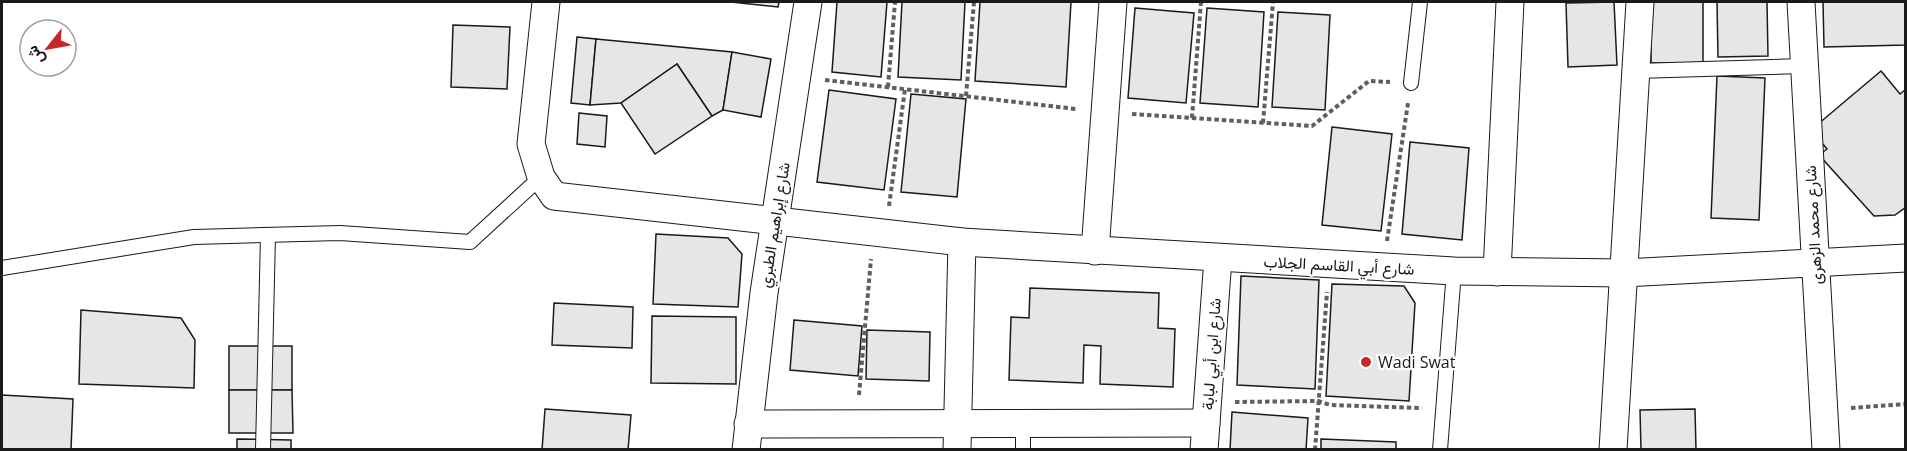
<svg xmlns="http://www.w3.org/2000/svg" width="1907" height="451" viewBox="0 0 1907 451" font-family="'Open Sans',Vazirmatn,sans-serif">
	<rect width="100%" height="100%" fill="#fff"/>
	<g fill="#e6e6e6" stroke="#1a1a1a" stroke-width="1.5">
		<polygon points="731,2 779,2 778,7"/>
		<polygon points="837,2 887,2 881,77 832,72"/>
		<polygon points="902,2 965,2 961,80 898,77"/>
		<polygon points="980,2 1071,2 1066,87 975,81"/>
		<polygon points="1614,2 1617,65 1568,67 1566,3"/>
		<rect x="1651" y="2" width="52" height="61"/>
		<polygon points="1717,2 1767,2 1768,56 1718,57"/>
		<polygon points="1823,2 1906,2 1906,45 1824,47"/>
		<polygon points="1135,8 1194,13 1186,103 1128,98"/>
		<polygon points="1207,8 1264,12 1258,107 1200,103"/>
		<polygon points="1278,12 1330,15 1325,110 1272,107"/>
		<polygon points="453,25 510,27 507,89 451,87"/>
		<polygon points="577,37 596,39 590,105 571,103"/>
		<polygon points="596,39 732,52 723,110 712,116 677,64 621,103 590,105"/>
		<polygon points="732,52 771,59 761,117 723,110"/>
		<polygon points="677,64 712,116 655,154 621,103"/>
		<polygon points="1881,71 1900,94 1906,89 1906,207 1895,215 1874,216 1819,155 1827,149 1811,130"/>
		<polygon points="1717,76 1765,78 1759,220 1711,218"/>
		<polygon points="829,90 896,99 884,190 817,182"/>
		<polygon points="911,94 966,99 957,197 901,192"/>
		<polygon points="579,113 607,116 605,147 577,144"/>
		<polygon points="1332,127 1392,134 1381,231 1322,225"/>
		<polygon points="1410,142 1469,148 1462,240 1402,234"/>
		<polygon points="656,234 728,238 742,254 738,307 653,304"/>
		<polygon points="1241,276 1319,280 1315,389 1237,385"/>
		<polygon points="1332,284 1404,286 1415,303 1409,401 1326,396"/>
		<polygon points="1030,288 1159,293 1158,328 1175,329 1173,387 1100,384 1101,346 1084,345 1083,383 1009,380 1011,317 1029,318"/>
		<polygon points="554,303 633,307 632,348 552,345"/>
		<polygon points="81,310 181,318 195,340 194,388 79,384"/>
		<polygon points="652,316 736,317 736,384 651,383"/>
		<polygon points="794,320 862,326 858,376 790,370"/>
		<polygon points="867,330 930,332 929,381 866,379"/>
		<rect x="229" y="346" width="63" height="44"/>
		<polygon points="229,390 292,390 293,433 229,433"/>
		<polygon points="2,395 73,399 71,450 2,450"/>
		<polygon points="545,409 631,415 628,450 542,450"/>
		<polygon points="1695,409 1696,450 1641,450 1640,410"/>
		<polygon points="1232,412 1308,418 1306,450 1230,450"/>
		<polygon points="237,439 291,440 291,450 237,450"/>
		<polygon points="1321,439 1396,442 1396,450 1321,450"/>
	</g>
	<g fill="none" stroke-linecap="round" stroke-linejoin="round">
		<defs>
			<g id="service">
				<polyline points="1636,71 1804,66"/>
				<polyline points="1411,83 1420,2"/>
				<polyline points="2,268 194,237 340,233 470,242 541,177"/>
				<polyline points="263,450 268,235"/>
				<polyline points="1023,450 1023,423"/>
				<polyline points="1440,450 1454,271"/>
			</g>
			<g id="minor">
				<polyline points="546,2 531,144 541,177 554,196 962,242 1454,271 1624,273 1906,258"/>
				<polyline points="1801,2 1826,450"/>
				<polyline points="1095,251 1113,2"/>
				<polyline points="1497,272 1510,2"/>
				<polyline points="748,424 1206,423"/>
				<polyline points="746,450 764,293 808,2"/>
				<polyline points="957,450 962,242"/>
				<polyline points="1204,450 1218,258"/>
				<polyline points="1613,450 1640,2"/>
			</g>
		</defs>
		<use href="#service" stroke="#1a1a1a" stroke-width="16"/>
		<use href="#minor" stroke="#1a1a1a" stroke-width="29"/>
		<g stroke="#5f5f5f" stroke-width="4" stroke-dasharray="4.5 3" stroke-linecap="butt">
			<polyline points="825,80 1076,109"/>
			<polyline points="888,87 895,2"/>
			<polyline points="966,96 974,2"/>
			<polyline points="1132,114 1312,126 1369,81 1390,82"/>
			<polyline points="1192,118 1201,2"/>
			<polyline points="1263,123 1273,2"/>
			<polyline points="889,206 905,89"/>
			<polyline points="1387,241 1408,103"/>
			<polyline points="859,395 871,259"/>
			<polyline points="1235,402 1318,401 1330,405 1422,408"/>
			<polyline points="1851,408 1906,404"/>
			<polyline points="1315,450 1327,292"/>
		</g>
		<use href="#service" stroke="#fff" stroke-width="14"/>
		<use href="#minor" stroke="#fff" stroke-width="27"/>
	</g>
	<circle fill="#c62828" stroke="#fff" stroke-width="2" cx="1366" cy="362" r="6"/>
	<g text-anchor="middle" stroke-width="4.5" stroke-linejoin="round" paint-order="stroke">
		<g font-size="16" fill="#1a1a1a" stroke="#fff">
			<text transform="translate(774 225) rotate(-81)" y="6">شارع إبراهيم الطبري</text>
			<text transform="translate(1813 225) rotate(-93)" y="6">شارع محمد الزهرى</text>
			<text transform="translate(1339 265) rotate(3)" y="6">شارع أبي القاسم الجلاب</text>
			<text transform="translate(1211 354) rotate(-86)" y="6">شارع ابن أبي لبابة</text>
		</g>
		<g font-size="16" fill="#1a1a1a" stroke="#fff" text-anchor="start">
			<text x="1378" y="368">Wadi Swat</text>
		</g>
	</g>
	<rect width="1907" height="451" fill="none" stroke="#1a1a1a" stroke-width="6"/>
	<g transform="translate(48 48) rotate(239)"><circle r="28" fill="#ffffff" stroke="#a3a3a3" stroke-width="1.5"/>
	<path d="M0-4.5L10 22L0 15L-10 22Z" fill="#c62828"/>
	<text y="-9" font-size="16" font-weight="bold" text-anchor="middle" fill="#1a1a1a">ش</text>
	</g>
</svg>
